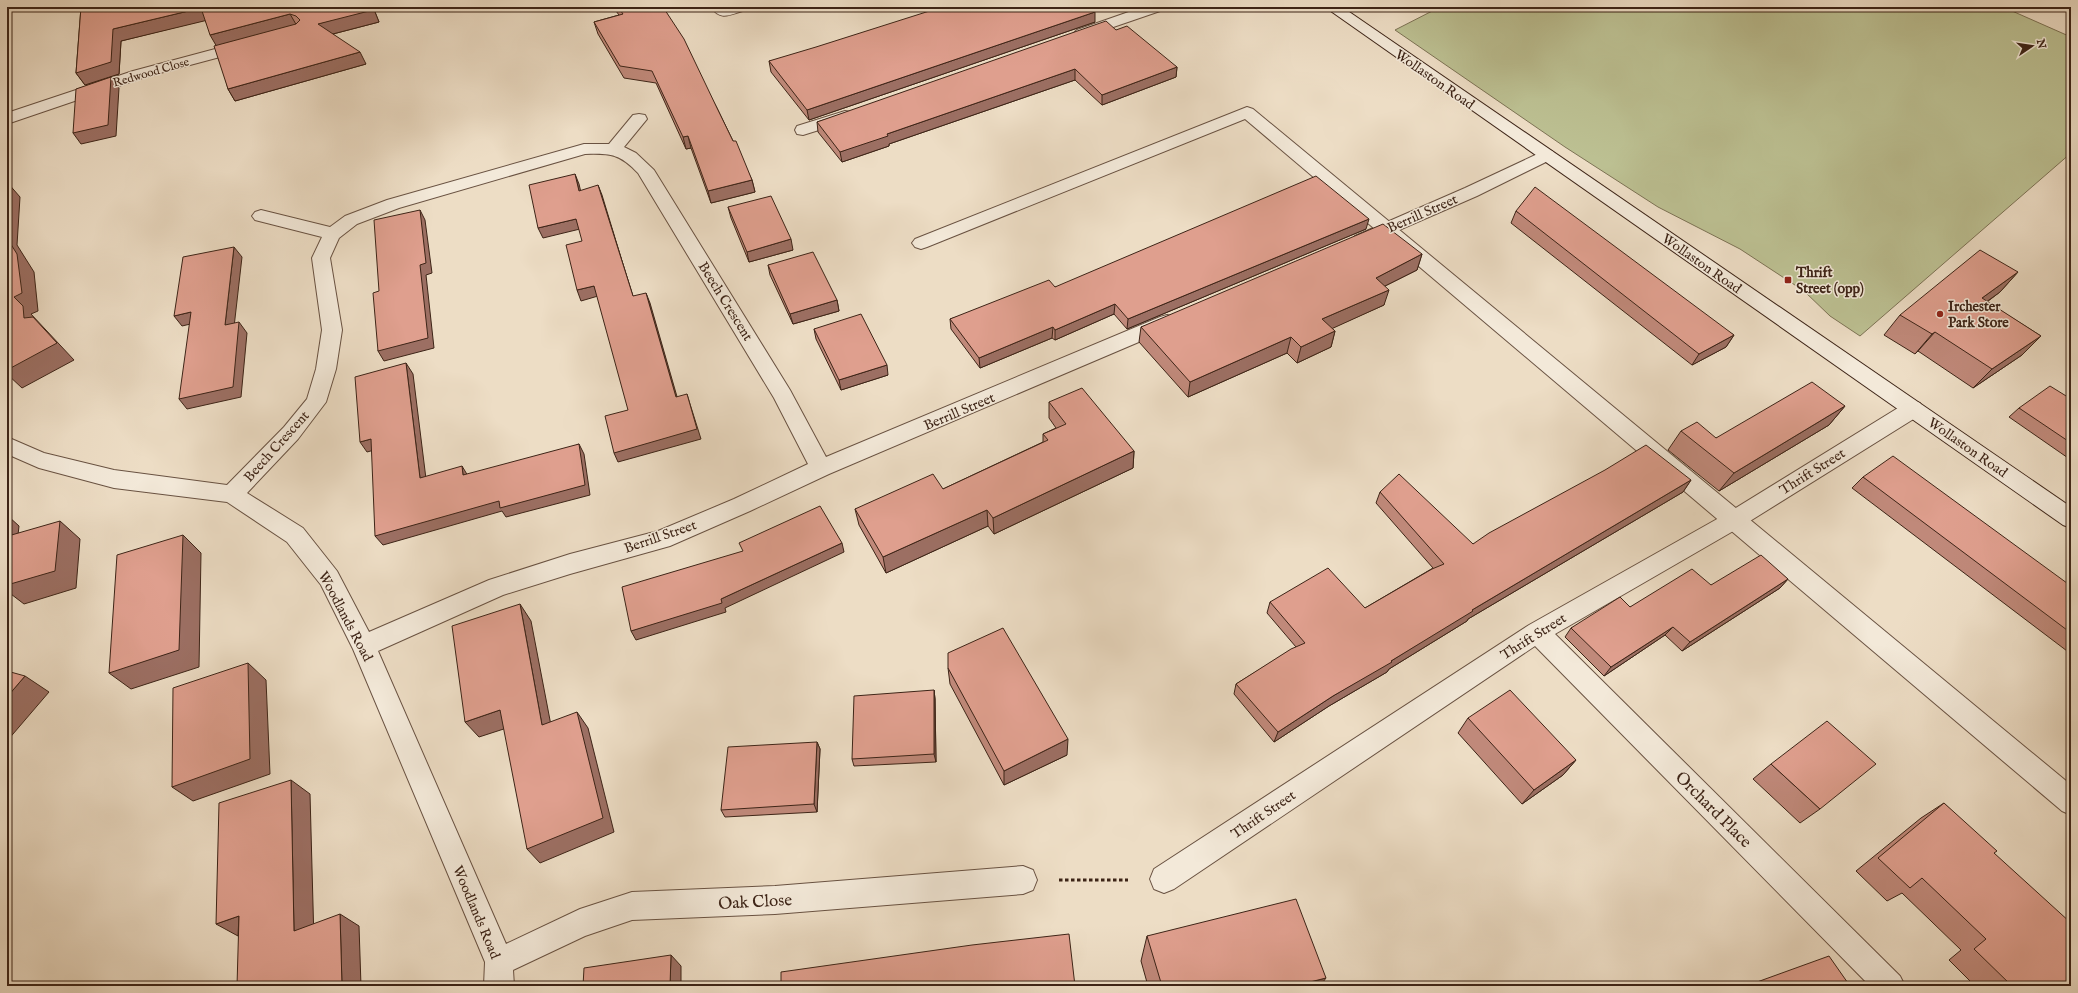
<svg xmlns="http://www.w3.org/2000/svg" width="2078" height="993" viewBox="0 0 2078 993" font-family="'IM FELL English',serif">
	<rect width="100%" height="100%" fill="#edddc5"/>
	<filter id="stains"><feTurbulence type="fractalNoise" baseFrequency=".005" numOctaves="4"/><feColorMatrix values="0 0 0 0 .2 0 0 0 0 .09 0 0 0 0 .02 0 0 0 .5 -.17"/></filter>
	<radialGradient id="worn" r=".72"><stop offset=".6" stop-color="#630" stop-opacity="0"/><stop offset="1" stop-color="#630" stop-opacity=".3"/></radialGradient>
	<polygon fill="#bcc092" stroke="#7c7254" points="1440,7 2003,7 2071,37 2071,153 1860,336 1830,316 1804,291 1740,249 1658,207 1565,147 1395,30"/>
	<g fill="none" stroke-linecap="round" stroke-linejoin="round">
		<defs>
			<polygon id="service" points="1247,107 1253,109 2071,785 2071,815 2062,811 1245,119 927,247 921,249 915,247 912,243 915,239"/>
			<g id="minor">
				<path d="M711,7H748L746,10C731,14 721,22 711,7Z"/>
				<polygon points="1143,7 1165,7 1163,10 1087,36 1077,36 1074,33 1077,30"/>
				<polygon points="245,41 250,43 253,46 250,49 145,77 7,124 7,113 133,71"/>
				<polygon points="845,111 851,112 853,116 851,120 803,135 797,134 795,130 797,126"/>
				<path d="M639,114L645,115L647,119L624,147L636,153L654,170L790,390L826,457L1160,317L1167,315L1174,317L1177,322L1174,327L829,474L750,511L670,546L570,574L503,595L378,651L506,944L580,909L632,892L775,886L1023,866L1033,870L1037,880L1033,890L1023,894L775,914L632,920L585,936L513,970L514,986H484L485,962L353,649L321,585L287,542L227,502L114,488L39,468L7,454V437L44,453L114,470L227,485L284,427L307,399L316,369L322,330L312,258L322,237L255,220L252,216L255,212L261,210L330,227L345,216L387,200L584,144H609L633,115ZM585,154C611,153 620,154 638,173L774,398L808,464L734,499L658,531L570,554L489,580L369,632L337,571L303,528L247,493L298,439L326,402L336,369L342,330L330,258L339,238L357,224L399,208Z"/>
				<polygon points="1546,150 1552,151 1555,155 1552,159 1477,196 1367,244 1361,246 1355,244 1352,240 1355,236 1465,188"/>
				<polygon points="1913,401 1920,403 1923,409 1920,415 1742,526 1555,634 1900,976 1905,986 1870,986 1535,646 1174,889 1164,893 1154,889 1150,879 1154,869 1529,625 1726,514 1906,403"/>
			</g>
			<polygon id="secondary" points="1325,7 1342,7 2071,507 2071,528 2063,525"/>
		</defs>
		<use href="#service" stroke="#695242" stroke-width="2"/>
		<use href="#minor" stroke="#695242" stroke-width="2"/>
		<use href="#secondary" stroke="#3d2417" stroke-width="2"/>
		<polyline stroke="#3d2417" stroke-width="3" stroke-dasharray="3.5 2.5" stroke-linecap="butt" points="1059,880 1128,880"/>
		<use href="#service" fill="#f3e9d9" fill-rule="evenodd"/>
		<use href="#minor" fill="#f3e9d9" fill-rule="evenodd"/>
		<use href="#secondary" fill="#f3e9d9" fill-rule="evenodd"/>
	</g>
	<g fill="#c0897a" stroke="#3d2417">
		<polygon points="81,7 373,7 379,22 333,34 366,64 235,101 228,89 217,45 205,20 121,41 119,74 85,85 76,73"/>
		<polygon points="613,7 663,7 717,108 752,180 755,192 711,203 691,148 686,149 656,83 624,78 598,34 594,22 619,15"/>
		<polygon points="1095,22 809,120 771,72 769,61"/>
		<polygon points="1116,30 1177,67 1176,77 1102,105 1075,80 889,144 889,146 842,162 818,132 817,122"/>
		<polygon points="728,207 793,250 749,262 731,218"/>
		<polygon points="1516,211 1734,335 1726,347 1692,365 1511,223"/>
		<polygon points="1366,229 1127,329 1114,314 1055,340 1052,338 980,368 951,329 950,319 1055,287"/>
		<polygon points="1422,254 1417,270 1385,286 1384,305 1332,328 1335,331 1331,347 1297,363 1287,353 1188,397 1139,342 1141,327"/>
		<polygon points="768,265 837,300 839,311 793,324 770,275"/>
		<polygon points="2018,272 2000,292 1987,302 2041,336 2022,355 1973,388 1918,351 1915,354 1884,335 1900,315"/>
		<polygon points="814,329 888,375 841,390 816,339"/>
		<polygon points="2071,399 2071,460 2009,417 2019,408"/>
		<polygon points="1049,402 1134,451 1133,468 994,534 988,526 886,573 859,525 855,509 943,489 1043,442 1043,434 1056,428 1049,418"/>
		<polygon points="1845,406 1829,425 1719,491 1668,450 1681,431 1716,438"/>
		<polygon points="1863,477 2071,586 2071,654 1852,488"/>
		<polygon points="1691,480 1683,492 1468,619 1467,621 1389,669 1387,672 1329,706 1274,742 1234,694 1236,684 1296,647 1267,613 1270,602 1365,608 1433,568 1376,503 1380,492 1473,544"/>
		<polygon points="1788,579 1780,588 1682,651 1665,635 1604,676 1565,637 1571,628 1630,607 1711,585"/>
		<polygon points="948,668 1067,755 1004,785 950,684"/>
		<polygon points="934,690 935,699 936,762 854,766 852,759"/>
		<polygon points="1468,718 1576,760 1563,775 1522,804 1458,733"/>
		<polygon points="817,742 820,749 817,812 725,817 721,810"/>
		<polygon points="1771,764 1820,809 1800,823 1753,779"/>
		<polygon points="1944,803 1994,853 2071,986 1975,986 1949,960 1961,950 1902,893 1887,901 1856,871 1921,818"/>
		<polygon points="1147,936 1320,986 1148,986 1141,961"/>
	</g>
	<g fill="#9c6f63" stroke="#3d2417">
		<polygon points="372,7 373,7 379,22 325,36 318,24"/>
		<polygon points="201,8 208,20 121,41 119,74 85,85 76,73 113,29"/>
		<polygon points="1095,12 1095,22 809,120 807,110"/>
		<polygon points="290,14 297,26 217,47 210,35"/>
		<polygon points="360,52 366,64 235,101 228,89"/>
		<polygon points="1177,67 1176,77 1102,105 1102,95"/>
		<polygon points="1075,69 1075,80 889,144 889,146 842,162 840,152 887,134"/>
		<polygon points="111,77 119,88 116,136 81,144 73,133"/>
		<polygon points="688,136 691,148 686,149 683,137"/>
		<polygon points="575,174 579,184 583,201 579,191"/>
		<polygon points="752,180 755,192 711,203 708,191"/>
		<polygon points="7,182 20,197 17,245 34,272 38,311 31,314 74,360 22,388 7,374 7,370 24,318 14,297 7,238"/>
		<polygon points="598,185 602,195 636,307 633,296"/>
		<polygon points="420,210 425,220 432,273 426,275 434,348 384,361 378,351"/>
		<polygon points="576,219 580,229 543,238 538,228"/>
		<polygon points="1369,219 1366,229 1127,329 1128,319"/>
		<polygon points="791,239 793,250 749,262 747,252"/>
		<polygon points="234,247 242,257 233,336 225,325"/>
		<polygon points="1422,254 1417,270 1371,293 1376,278"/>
		<polygon points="2018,272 2000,292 1964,318 1982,298"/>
		<polygon points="594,286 598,296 581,301 577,290"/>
		<polygon points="1389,290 1384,305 1318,335 1322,319"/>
		<polygon points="646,293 650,303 680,407 676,397"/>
		<polygon points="837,300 839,311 793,324 790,314"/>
		<polygon points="1115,304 1114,314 1055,340 1055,330"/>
		<polygon points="191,312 199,322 182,326 174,316"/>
		<polygon points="239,322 247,333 241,397 187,409 179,399"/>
		<polygon points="1053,327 1052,338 980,368 979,358"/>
		<polygon points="1335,331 1331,347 1297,363 1301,347"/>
		<polygon points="1935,332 1918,351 1915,354 1932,334"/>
		<polygon points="1734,335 1726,347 1692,365 1699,354"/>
		<polygon points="2041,336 2022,355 1973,388 1992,369"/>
		<polygon points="1291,337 1287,353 1188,397 1190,382"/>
		<polygon points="406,363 413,374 427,487 420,478"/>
		<polygon points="887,365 888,375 841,390 839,380"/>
		<polygon points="687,394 690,404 701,439 618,462 614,453"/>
		<polygon points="1845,406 1829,425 1719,491 1734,473"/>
		<polygon points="371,439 378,449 367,452 360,442"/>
		<polygon points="579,444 584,454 590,495 506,517 502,511 383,545 375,536"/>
		<polygon points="1134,451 1133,468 994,534 993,518"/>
		<polygon points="462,466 468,476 463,475"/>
		<polygon points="1691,480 1683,492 1468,619 1467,621 1389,669 1387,672 1329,706 1274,742 1278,732 1333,696 1391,661 1472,610"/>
		<polygon points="987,510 988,526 886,573 883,557"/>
		<polygon points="8,516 19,526 14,571 7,573 7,524"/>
		<polygon points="60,521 80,539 76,588 24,604 7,591 7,585"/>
		<polygon points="183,535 201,553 199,667 131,689 109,673"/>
		<polygon points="842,543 844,552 725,608 726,612 636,640 631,631 721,599"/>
		<polygon points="1788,579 1780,588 1682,651 1690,642"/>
		<polygon points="520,604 531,621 554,741 542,725"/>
		<polygon points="1673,627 1665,635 1604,676 1611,667"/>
		<polygon points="248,663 266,680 270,774 193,801 172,787"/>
		<polygon points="25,676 49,692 7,741 7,697"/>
		<polygon points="934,690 935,699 936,762 934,754"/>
		<polygon points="500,710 513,726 479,737 465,722"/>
		<polygon points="577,712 588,728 614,832 540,863 527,849"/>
		<polygon points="1068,739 1067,755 1004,785 1004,771"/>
		<polygon points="817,742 820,749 817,812 814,804"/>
		<polygon points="1576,760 1563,775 1522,804 1534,790"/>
		<polygon points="291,780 310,794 314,942 294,931"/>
		<polygon points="340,914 359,926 361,986 342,986"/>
		<polygon points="239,916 238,936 216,924"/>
		<polygon points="671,955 681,966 681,986 670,986"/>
		<polygon points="1326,978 1320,986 1294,986"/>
	</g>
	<g fill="#df9f8e" stroke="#3d2417">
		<polygon points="81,7 372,7 373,10 318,24 360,52 228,89 214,46 296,24 300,20 296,16 290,14 210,35 201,8 113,29 111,62 76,73"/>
		<polygon points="618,7 663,7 684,39 717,108 733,141 736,141 752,180 708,191 688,136 683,137 652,71 620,66 594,22 623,14"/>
		<polygon points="942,7 1089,7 1095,12 807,110 769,61 816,47"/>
		<polygon points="1106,21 1116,30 1127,26 1177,67 1102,95 1075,69 887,134 888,136 840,152 817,122"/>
		<polygon points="111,77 108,125 73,133 76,89"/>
		<polygon points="575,174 579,191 598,185 633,296 646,293 676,397 687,394 697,429 614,453 605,416 628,410 594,286 577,290 566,245 582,241 576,219 538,228 529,185"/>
		<polygon points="1316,176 1369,219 1128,319 1115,304 1055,330 1053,327 979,358 950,319 1049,280 1055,287"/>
		<polygon points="1535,187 1734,335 1699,354 1516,211"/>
		<polygon points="771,196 791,239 747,252 728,207"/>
		<polygon points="420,210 426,263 420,265 428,338 378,351 373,293 379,291 374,220"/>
		<polygon points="1383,224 1422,254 1376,278 1389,290 1322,319 1335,331 1301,347 1291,337 1190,382 1141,327"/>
		<polygon points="7,238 17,254 22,293 14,297 23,306 24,318 33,317 57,343 7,370"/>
		<polygon points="234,247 225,325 239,322 233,387 179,399 191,312 174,316 183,257"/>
		<polygon points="1980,250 2018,272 1982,298 2041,336 1992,369 1935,332 1932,334 1900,315"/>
		<polygon points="813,252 837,300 790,314 768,265"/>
		<polygon points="861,314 887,365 839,380 814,329"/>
		<polygon points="406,363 420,478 462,466 463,475 579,444 585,485 500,508 499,501 375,536 371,439 360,442 355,377"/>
		<polygon points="1812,382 1845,406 1734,473 1681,431 1697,422 1716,438"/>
		<polygon points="2050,386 2071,399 2071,443 2019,408"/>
		<polygon points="1082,388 1134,451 993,518 987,510 883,557 855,509 933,474 943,489 1048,440 1043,434 1066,424 1049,402"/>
		<polygon points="1646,445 1691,480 1472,610 1473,611 1391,661 1392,662 1333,696 1278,732 1236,684 1291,649 1305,643 1270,602 1328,568 1365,608 1432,569 1444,564 1380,492 1399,474 1473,544 1489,533 1605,470"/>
		<polygon points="1893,456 2071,586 2071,633 1863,477"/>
		<polygon points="820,506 842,543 721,599 722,603 631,631 622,587 743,551 739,543"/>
		<polygon points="60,521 55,571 7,585 7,544 8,536"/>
		<polygon points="183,535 179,650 109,673 117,555"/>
		<polygon points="1761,555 1788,579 1690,642 1673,627 1611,667 1571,628 1620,597 1630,607 1692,569 1711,585"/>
		<polygon points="520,604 542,725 577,712 603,818 527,849 500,710 465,722 452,626"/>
		<polygon points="1003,628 1068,739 1004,771 948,668 948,653"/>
		<polygon points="248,663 250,759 172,787 173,688"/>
		<polygon points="7,671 25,676 7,697"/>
		<polygon points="934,690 934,754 852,759 854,696"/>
		<polygon points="1510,690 1576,760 1534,790 1468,718"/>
		<polygon points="1827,721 1876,764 1820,809 1771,764"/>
		<polygon points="817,742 814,804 721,810 728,747"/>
		<polygon points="291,780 294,931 340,914 342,986 237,986 239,916 216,924 219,803"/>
		<polygon points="1944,803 1997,851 1994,853 2071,923 2071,986 2012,986 1974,949 1986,939 1922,878 1910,888 1878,858"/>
		<polygon points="1296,899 1326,978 1294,986 1162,986 1147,936"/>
		<polygon points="1069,934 1075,986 781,986 781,972 972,945"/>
		<polygon points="671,955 670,986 583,986 584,968"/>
		<polygon points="1829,956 1850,986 1746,986"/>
	</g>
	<g fill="#8f2418" stroke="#f3e9d9" stroke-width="1.5">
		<rect x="1784" y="276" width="8" height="8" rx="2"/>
		<circle cx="1940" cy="314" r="4"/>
	</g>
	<g text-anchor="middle" stroke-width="3" stroke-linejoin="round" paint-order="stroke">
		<g font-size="12" fill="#3d2417" stroke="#f3e9d9">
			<text transform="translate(151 72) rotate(-16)" y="4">Redwood Close</text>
		</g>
		<g font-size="14" fill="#3d2417" stroke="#f3e9d9">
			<text transform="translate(1435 79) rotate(35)" y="5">Wollaston Road</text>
			<text transform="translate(1422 213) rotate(-24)" y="5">Berrill Street</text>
			<text transform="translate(1702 263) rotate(35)" y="5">Wollaston Road</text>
			<text transform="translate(726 301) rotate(58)" y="5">Beech Crescent</text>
			<text transform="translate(959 411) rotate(-23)" y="5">Berrill Street</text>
			<text transform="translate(276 446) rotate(-48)" y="5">Beech Crescent</text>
			<text transform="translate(1968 447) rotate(35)" y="5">Wollaston Road</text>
			<text transform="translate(1812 471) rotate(-32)" y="5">Thrift Street</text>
			<text transform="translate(660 536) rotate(-19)" y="5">Berrill Street</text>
			<text transform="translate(346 616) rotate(62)" y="5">Woodlands Road</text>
			<text transform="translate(1533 636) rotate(-32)" y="5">Thrift Street</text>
			<text transform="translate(1263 814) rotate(-34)" y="5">Thrift Street</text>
			<text transform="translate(477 912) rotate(67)" y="5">Woodlands Road</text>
		</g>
		<g font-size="14" font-weight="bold" fill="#3d2417" stroke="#f3e9d9" text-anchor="start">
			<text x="1796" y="277">Thrift<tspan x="1796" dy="16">Street (opp)</tspan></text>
			<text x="1948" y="311">Irchester<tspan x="1948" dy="16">Park Store</tspan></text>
		</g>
		<g font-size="17" fill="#3d2417" stroke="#f3e9d9">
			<text transform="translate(1714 809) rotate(45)" y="6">Orchard Place</text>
			<text transform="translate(755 901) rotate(-3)" y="6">Oak Close</text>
		</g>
	</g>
	<rect width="2078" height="993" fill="none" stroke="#edddc5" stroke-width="24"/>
	<rect x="8" y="8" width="2062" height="977" fill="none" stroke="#3d2417" stroke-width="2"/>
	<rect x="12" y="12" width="2054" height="969" fill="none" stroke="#3d2417"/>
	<g transform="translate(2032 46) rotate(77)" stroke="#f3e9d9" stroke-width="3" paint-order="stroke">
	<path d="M0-3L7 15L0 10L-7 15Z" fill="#3d2417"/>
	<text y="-6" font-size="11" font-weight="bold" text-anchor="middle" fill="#3d2417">N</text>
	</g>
	<rect width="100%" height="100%" filter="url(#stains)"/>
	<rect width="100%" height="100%" fill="url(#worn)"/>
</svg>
